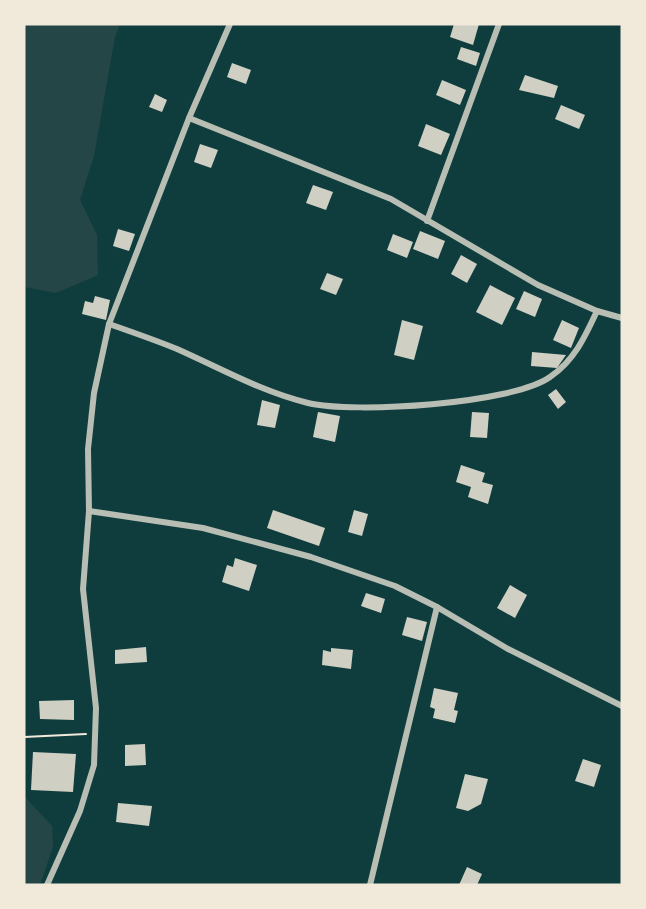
<svg xmlns="http://www.w3.org/2000/svg" width="646" height="909" viewBox="0 0 646 909" font-family="Barlow,sans-serif">
	<rect width="100%" height="100%" fill="#0f3d3e"/>
	<g fill="#244646">
		<polygon points="24,24 120,24 115,37 94,156 80,200 97,235 98,275 56,293 24,287"/>
		<polygon points="24,796 52,826 53,847 40,885 24,885"/>
	</g>
	<g fill="#cfcfc3">
		<polygon points="454,24 479,24 473,45 450,37"/>
		<polygon points="461,47 480,53 476,66 457,59"/>
		<polygon points="232,63 251,70 246,84 227,77"/>
		<polygon points="525,75 558,86 554,98 519,90"/>
		<polygon points="442,80 466,90 460,105 436,95"/>
		<polygon points="155,94 167,100 162,112 149,107"/>
		<polygon points="561,105 585,115 579,129 555,119"/>
		<polygon points="426,124 450,134 441,155 418,146"/>
		<polygon points="200,144 218,150 211,168 194,162"/>
		<polygon points="313,185 333,192 326,210 306,203"/>
		<polygon points="118,229 135,234 129,251 113,246"/>
		<polygon points="420,231 445,241 438,259 413,249"/>
		<polygon points="393,234 413,242 407,258 387,250"/>
		<polygon points="461,255 477,264 467,283 451,274"/>
		<polygon points="327,273 343,279 336,295 320,289"/>
		<polygon points="490,285 515,298 502,325 476,312"/>
		<polygon points="524,291 542,299 535,317 516,309"/>
		<polygon points="95,296 110,300 106,320 82,314 85,301 93,303"/>
		<polygon points="402,320 423,326 414,360 394,355"/>
		<polygon points="562,320 579,328 571,348 553,340"/>
		<polygon points="532,352 566,355 557,368 531,366"/>
		<polygon points="556,389 566,402 558,409 548,395"/>
		<polygon points="262,400 280,405 275,428 257,425"/>
		<polygon points="318,412 340,416 335,442 313,437"/>
		<polygon points="472,412 489,413 487,438 470,437"/>
		<polygon points="461,465 485,473 482,482 493,485 488,504 468,497 471,487 456,482"/>
		<polygon points="273,510 325,528 319,546 267,528"/>
		<polygon points="354,510 368,514 362,536 348,532"/>
		<polygon points="235,558 257,565 249,591 222,582 227,565 233,567"/>
		<polygon points="510,585 527,595 515,618 497,608"/>
		<polygon points="366,593 385,599 381,613 361,606"/>
		<polygon points="407,617 427,622 422,641 402,635"/>
		<polygon points="146,647 147,662 115,664 115,650"/>
		<polygon points="331,648 353,650 351,669 322,665 323,650 331,652"/>
		<polygon points="434,688 458,693 454,710 458,711 455,723 433,718 435,709 430,707"/>
		<polygon points="74,700 74,720 40,719 39,701"/>
		<polygon points="145,744 146,765 125,766 125,745"/>
		<polygon points="33,752 76,754 73,792 31,790"/>
		<polygon points="583,759 601,765 594,787 575,781"/>
		<polygon points="465,774 488,779 481,804 468,811 456,808"/>
		<polygon points="118,803 152,806 149,826 116,822"/>
		<polygon points="467,867 482,874 477,885 459,885"/>
	</g>
	<g fill="none" stroke-linecap="round" stroke-linejoin="round">
		<polyline stroke="#f1e9da" stroke-width="2" points="24,737 86,734"/>
		<g stroke="#b8beb3" stroke-width="6">
			<polyline points="189,118 391,199 538,285 597,311 622,318"/>
			<polyline points="427,221 499,24"/>
			<path d="M109,324C132,332 155,340 177,349C220,368 262,392 308,403C354,414 512,404 550,377C574,361 585,337 597,311"/>
			<polyline points="89,511 203,528 311,557 395,586 437,607 508,649 622,706"/>
			<polyline points="47,885 80,811 94,765 96,708 83,589 89,511 88,449 94,393 109,324 189,118 230,24"/>
			<polyline points="370,885 437,607"/>
		</g>
	</g>
	<rect width="646" height="909" fill="none" stroke="#f1e9da" stroke-width="51"/>
</svg>
